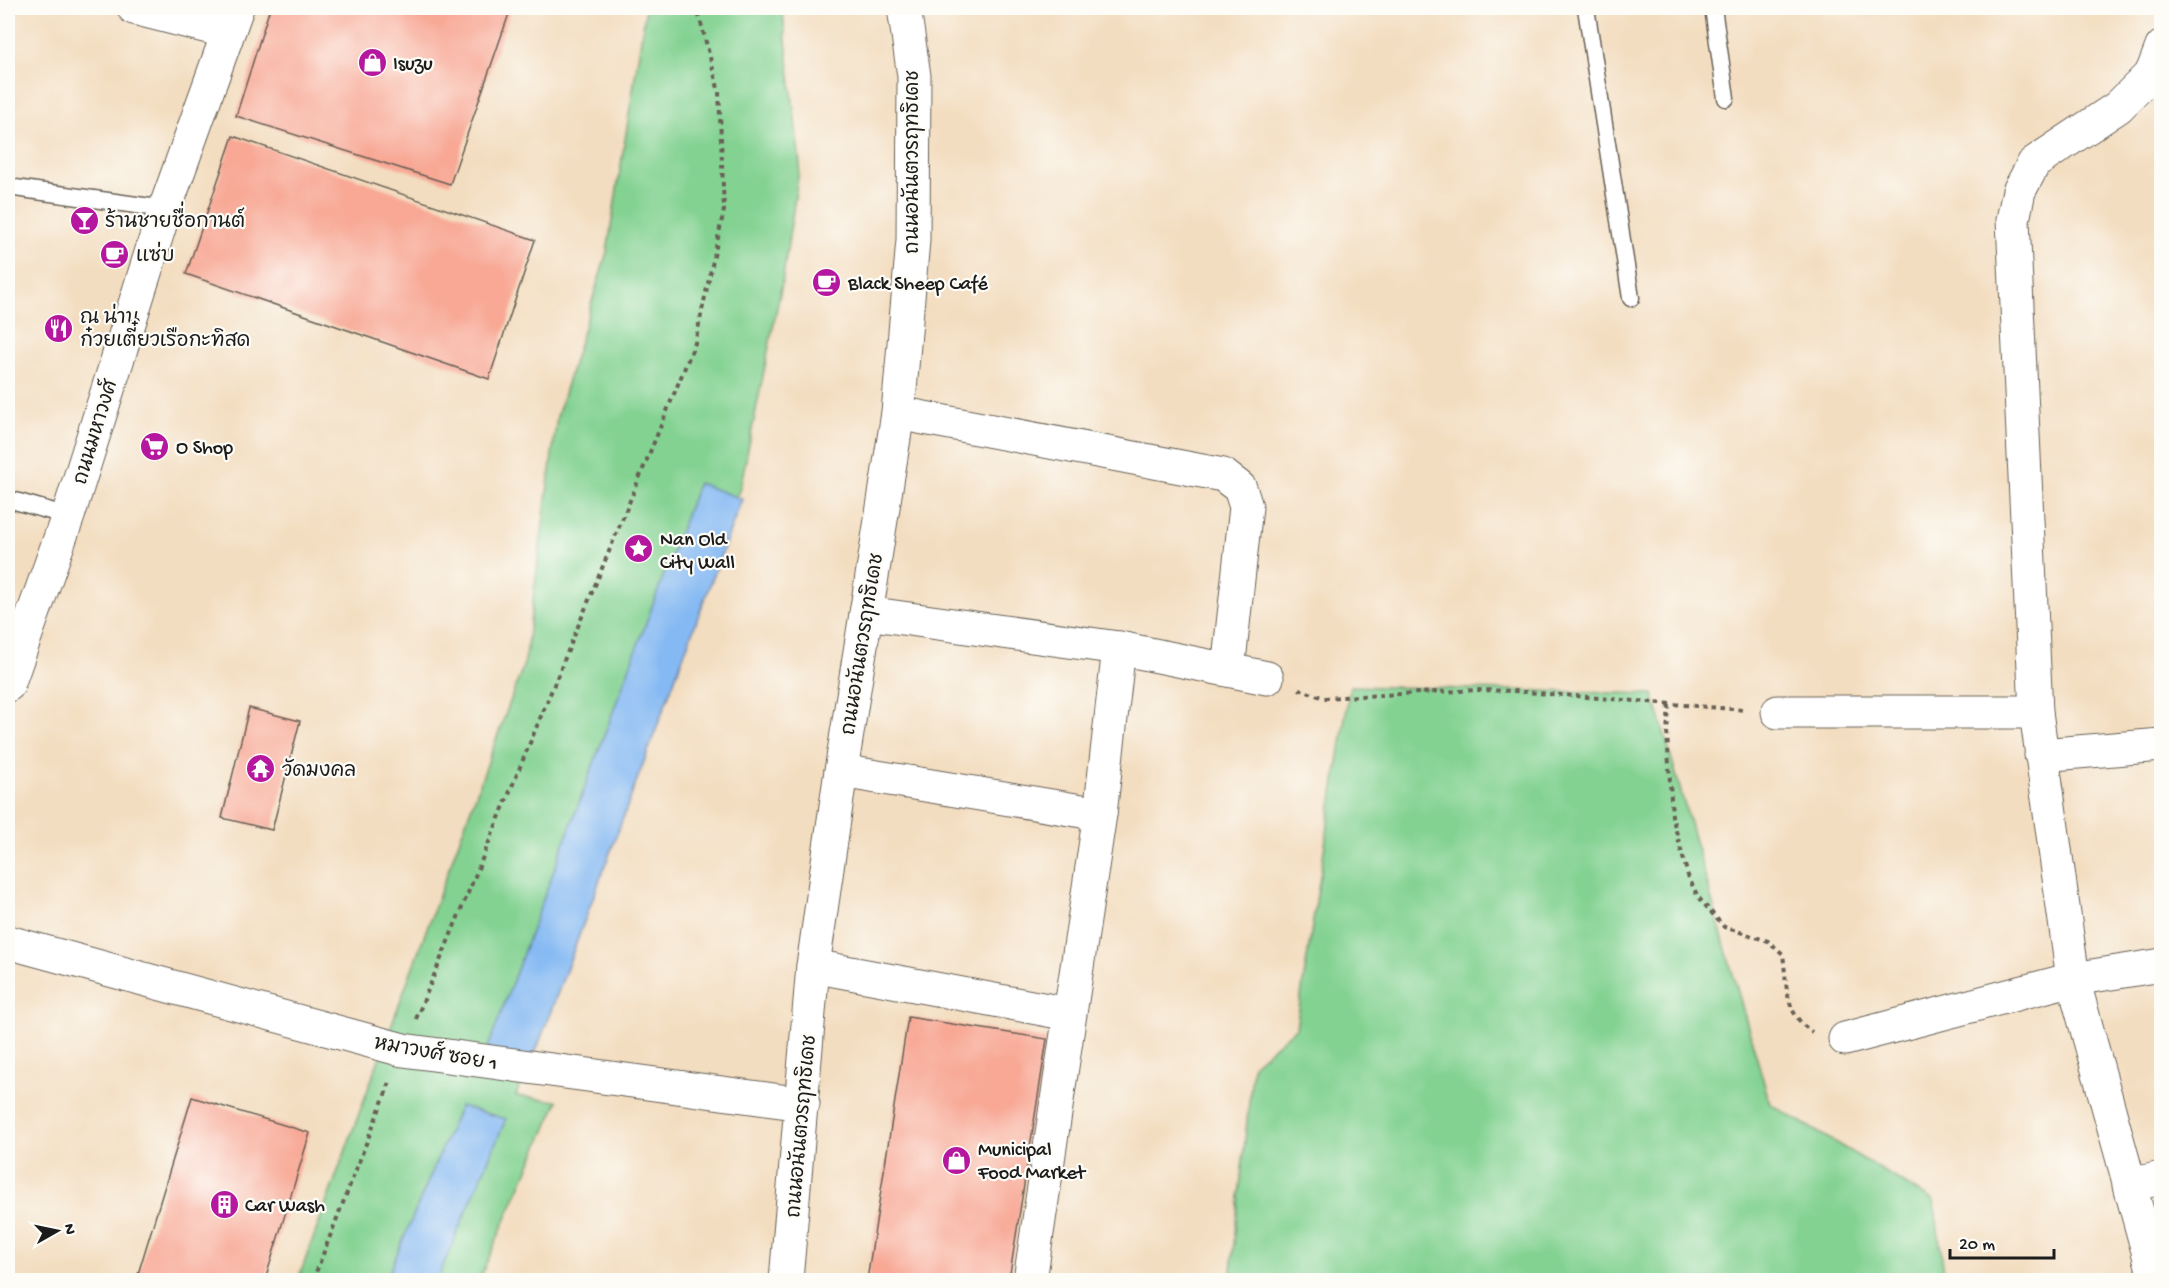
<svg xmlns="http://www.w3.org/2000/svg" width="2169" height="1288" viewBox="0 0 2169 1288" font-family="'Gochi Hand','Playpen Sans Thai',sans-serif">
	<rect width="100%" height="100%" fill="#fdfcf7"/>
	<filter id="ink" filterUnits="userSpaceOnUse"><feTurbulence type="fractalNoise" baseFrequency=".0167" numOctaves="2"/><feDisplacementMap in="SourceGraphic" scale="12" xChannelSelector="R" yChannelSelector="G"/><feConvolveMatrix kernelMatrix="1 2 1 2 8 2 1 2 1" color-interpolation-filters="sRGB"/></filter>
	<filter id="wash" filterUnits="userSpaceOnUse"><feTurbulence type="fractalNoise" baseFrequency=".008" numOctaves="4" result="noise"/><feDisplacementMap in="SourceGraphic" scale="24" xChannelSelector="R" yChannelSelector="G"/><feGaussianBlur stdDeviation="1.35" result="paint"/><feColorMatrix in="noise" values="0 0 0 0 0 0 0 0 0 0 0 0 0 0 0 0 0 1.4 0 .05"/><feComposite in="paint" operator="in"/></filter>
	<g filter="url(#wash)">
		<rect width="100%" height="100%" fill="#f3ddc0"/>
		<g fill="#83d292" stroke="#507757" stroke-width="1.5">
			<polygon points="646,8 780,8 783,15 800,164 782,283 740,488 528,1059 516,1096 558,1101 479,1280 298,1280 525,661 557,417 607,252"/>
			<polygon points="1350,686 1653,694 1770,1104 1934,1201 1945,1280 1230,1280 1253,1065 1296,1028"/>
		</g>
		<g fill="#85b9f3" stroke="#506a88" stroke-width="1.5">
			<polygon points="698,483 742,499 530,1067 486,1053"/>
			<polygon points="460,1106 506,1119 437,1280 386,1280"/>
		</g>
		<g id="blocks">
			<g fill="#f8a895">
				<polygon points="270,8 511,8 450,184 236,116"/>
				<polygon points="233,136 535,240 489,379 186,274"/>
				<polygon points="249,708 300,721 272,830 222,818"/>
				<polygon points="908,1017 1047,1039 1009,1280 867,1280"/>
				<polygon points="192,1097 310,1133 265,1280 158,1280 138,1274"/>
			</g>
		</g>
	</g>
	<g filter="url(#ink)">
		<use href="#blocks" fill-opacity="0" stroke="#676055" stroke-width="1.5"/>
		<g fill="none" stroke-linecap="round" stroke-linejoin="round">
			<defs>
				<g id="service">
					<polyline points="1586,8 1631,298"/>
					<polyline points="1713,8 1726,98"/>
					<polyline points="8,187 165,209"/>
					<polyline points="8,499 68,516"/>
				</g>
				<g id="minor">
					<polyline points="134,8 228,32"/>
					<polyline points="898,413 1223,475 1240,488 1246,507 1228,670"/>
					<polyline points="866,613 1119,648 1267,678"/>
					<polyline points="8,685 68,516 165,209 237,8"/>
					<polyline points="1778,712 2036,712"/>
					<polyline points="2041,755 2162,745"/>
					<polyline points="841,771 1100,814"/>
					<polyline points="8,942 403,1050 803,1104"/>
					<polyline points="813,966 1069,1014"/>
					<polyline points="1845,1039 2073,979 2162,965"/>
					<polyline points="2129,1185 2162,1178"/>
					<polyline points="786,1280 813,966 841,771 898,413 913,240 914,76 904,8"/>
					<polyline points="1030,1280 1100,814 1119,648"/>
					<polyline points="2156,1280 2073,979 2036,712 2013,220 2019,191 2034,163 2118,107 2152,73 2162,47"/>
				</g>
			</defs>
			<use href="#service" stroke="#676055" stroke-width="19"/>
			<use href="#minor" stroke="#676055" stroke-width="35"/>
			<g stroke="#676055" stroke-width="4" stroke-dasharray="4.5 4.5" stroke-linecap="butt">
				<polyline points="1299,689 1324,698 1477,690 1514,691 1745,710"/>
				<path d="M1669,705L1667,732L1672,816L1688,876L1698,897L1724,927L1768,941L1783,954C1787,985 1784,1013 1812,1032"/>
				<polyline points="416,1019 695,343 724,210 719,92 697,8"/>
				<polyline points="313,1280 390,1082"/>
			</g>
			<use href="#service" stroke="#fff" stroke-width="16"/>
			<use href="#minor" stroke="#fff" stroke-width="33"/>
		</g>
	</g>
	<defs>
		<symbol id="shop-disc" viewBox="-11 -11 22 22"><circle r="9.5" fill="#b5179e" stroke="#fdfcf7"/><path d="M-5-2.5h2.3a2.7 3.5 0 0 1 5.4 0H5L5.5 6h-11ZM-1.5-2.5h3a1.5 2.3 0 0 0-3 0Z" fill="#fff"/></symbol>
		<symbol id="bar-disc" viewBox="-11 -11 22 22"><circle r="9.5" fill="#b5179e" stroke="#fdfcf7"/><path d="M-6-5H6L.8 .8V4.5H3.5V6h-7V4.5H-.8V.8Z" fill="#fff"/></symbol>
		<symbol id="cafe-disc" viewBox="-11 -11 22 22"><circle r="9.5" fill="#b5179e" stroke="#fdfcf7"/><path d="M-5.5-4.5H6V0H3Q3 3.5 0 3.5H-2.5Q-5.5 3.5-5.5 0ZM3-3.2v2h1.7v-2ZM-6 4.5H4V6H-6Z" fill="#fff"/></symbol>
		<symbol id="restaurant-disc" viewBox="-11 -11 22 22"><circle r="9.5" fill="#b5179e" stroke="#fdfcf7"/><path d="M-5-6h1v4h1v-4h1v4h1v-4h1v5L-1.5 .5V6h-2V.5L-5-1ZM5-6V6H3V1.5H1.5Q1.5-4 5-6Z" fill="#fff"/></symbol>
		<symbol id="supermarket-disc" viewBox="-11 -11 22 22"><circle r="9.5" fill="#b5179e" stroke="#fdfcf7"/><path d="M-6-5.5h2.5l.6 2H6L4.5 2H-2.5L-4.4-4H-6ZM-1.5 3.2a1.3 1.3 0 1 0 .1 0ZM3 3.2a1.3 1.3 0 1 0 .1 0Z" fill="#fff"/></symbol>
		<symbol id="sight-disc" viewBox="-11 -11 22 22"><circle r="9.5" fill="#b5179e" stroke="#fdfcf7"/><path d="M0-6L1.8-2.2L6-1.7L2.9 1.2L3.7 5.4L0 3.3L-3.7 5.4L-2.9 1.2L-6-1.7L-1.8-2.2Z" fill="#fff"/></symbol>
		<symbol id="temple-disc" viewBox="-11 -11 22 22"><circle r="9.5" fill="#b5179e" stroke="#fdfcf7"/><path d="M0-6L5-2H3V0L6.5 2.5H4V6H1.5V3h-3V6H-4V2.5H-6.5L-3 0V-2H-5Z" fill="#fff"/></symbol>
		<symbol id="building-disc" viewBox="-11 -11 22 22"><circle r="9.5" fill="#b5179e" stroke="#fdfcf7"/><path d="M-4-6H4V6H1V3H-1V6H-4ZM-2.5-4.3h1.7v1.8h-1.7ZM.8-4.3h1.7v1.8H.8ZM-2.5-1h1.7V.8h-1.7ZM.8-1h1.7V.8H.8Z" fill="#fff"/></symbol>
	</defs>
	<g fill-rule="evenodd">
		<use href="#shop-disc" x="356" y="46" width="33" height="33"/>
		<use href="#bar-disc" x="68" y="204" width="33" height="33"/>
		<use href="#cafe-disc" x="98" y="238" width="33" height="33"/>
		<use href="#cafe-disc" x="810" y="266" width="33" height="33"/>
		<use href="#restaurant-disc" x="42" y="312" width="33" height="33"/>
		<use href="#supermarket-disc" x="138" y="430" width="33" height="33"/>
		<use href="#sight-disc" x="622" y="532" width="33" height="33"/>
		<use href="#temple-disc" x="244" y="752" width="33" height="33"/>
		<use href="#shop-disc" x="940" y="1144" width="33" height="33"/>
		<use href="#building-disc" x="208" y="1188" width="33" height="33"/>
	</g>
	<g text-anchor="middle" stroke-width="4.5" stroke-linejoin="round" paint-order="stroke">
		<g font-size="20" fill="#1c1c1c" stroke="#fdfcf7" text-anchor="start">
			<text x="393" y="69">Isuzu</text>
			<text x="105" y="227">ร้านชายชื่อกานต์</text>
			<text x="136" y="261">แซ่บ</text>
			<text x="848" y="289">Black Sheep Café</text>
			<text x="80" y="323">ณ น่าน<tspan x="80" dy="23">ก๋วยเตี๋ยวเรือกะทิสด</tspan></text>
			<text x="176" y="453">O Shop</text>
			<text x="660" y="545">Nan Old<tspan x="660" dy="23">City Wall</tspan></text>
			<text x="282" y="776">วัดมงคล</text>
			<text x="978" y="1155">Municipal<tspan x="978" dy="23">Food Market</tspan></text>
			<text x="245" y="1211">Car Wash</text>
		</g>
		<g font-size="20" fill="#1c1c1c" stroke="#fdfcf7">
			<text transform="translate(911 162) rotate(-90)" y="7">ถนนอนันตวรฤทธิเดช</text>
			<text transform="translate(94 432) rotate(-73)" y="7">ถนนมหาวงศ์</text>
			<text transform="translate(861 644) rotate(-81)" y="7">ถนนอนันตวรฤทธิเดช</text>
			<text transform="translate(436 1052) rotate(10)" y="7">หมาวงศ์ ซอย 1</text>
			<text transform="translate(800 1126) rotate(-85)" y="7">ถนนอนันตวรฤทธิเดช</text>
		</g>
	</g>
	<rect width="2169" height="1288" fill="none" stroke="#fdfcf7" stroke-width="30"/>
	<g transform="translate(57 1231) rotate(81)" stroke="#fdfcf7" stroke-width="4.5" paint-order="stroke">
	<path d="M0-4.5L10 22L0 15L-10 22Z" fill="#1c1c1c"/>
	<text y="-9" font-size="16" font-weight="bold" text-anchor="middle" fill="#1c1c1c">N</text>
	</g>
	<path d="M1950 1249v9h104v-9" fill="none" stroke="#1c1c1c" stroke-width="3"/>
	<text x="1959" y="1249" font-size="18" fill="#1c1c1c" stroke="#fdfcf7" stroke-width="4.5" paint-order="stroke">20 m</text>
</svg>
